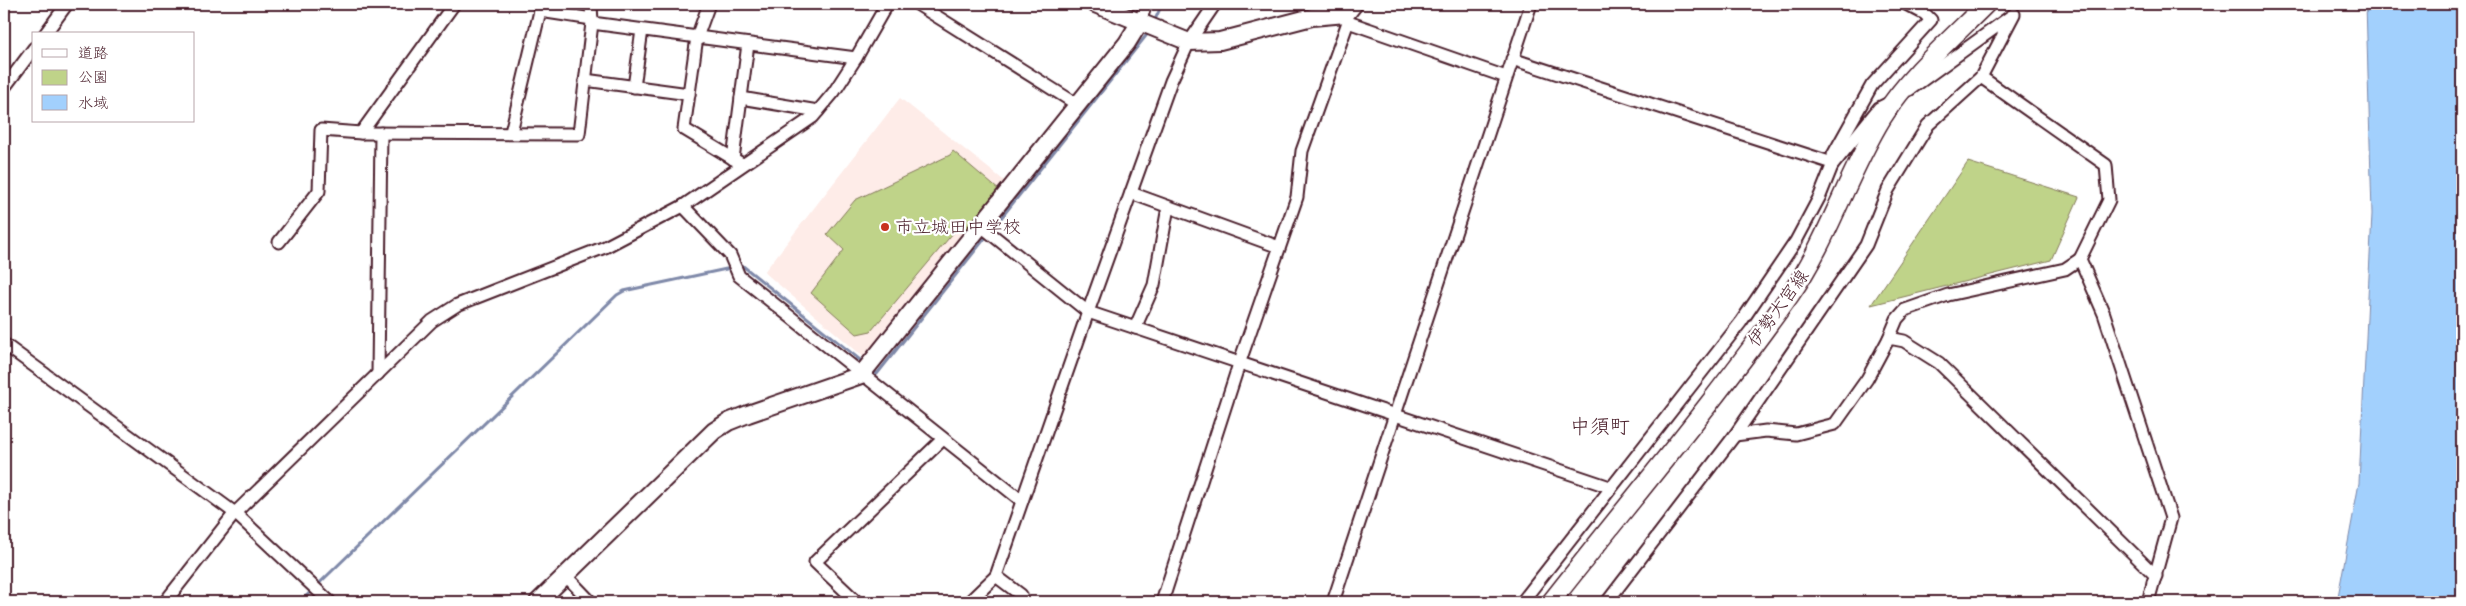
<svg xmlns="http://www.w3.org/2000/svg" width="2466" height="606" viewBox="0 0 2466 606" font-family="Mali,'Klee One',sans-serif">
	<rect width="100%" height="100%" fill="#fff"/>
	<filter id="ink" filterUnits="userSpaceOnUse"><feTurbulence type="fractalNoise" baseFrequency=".02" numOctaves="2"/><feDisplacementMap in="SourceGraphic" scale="10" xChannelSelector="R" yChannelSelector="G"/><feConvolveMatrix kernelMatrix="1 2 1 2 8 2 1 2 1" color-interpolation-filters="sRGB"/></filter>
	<g filter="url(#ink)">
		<polygon fill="#feece8" points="900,98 1007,183 866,359 764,272"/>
		<g fill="#bfd389" stroke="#84795a">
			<polygon points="953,151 1000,191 966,231 959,226 871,331 857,334 811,293 844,250 827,234 855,200 950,155"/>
			<polygon points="1968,162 2079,197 2051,260 1871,305"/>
		</g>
		<polygon fill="#a2d0fd" stroke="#7f89a9" points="2366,4 2462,4 2462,602 2337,602 2359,483 2372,214"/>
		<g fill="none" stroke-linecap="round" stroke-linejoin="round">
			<g stroke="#7f89a9" stroke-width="3">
				<polyline points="1154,22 1162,4"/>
				<polyline points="737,266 743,266 865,364"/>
				<polyline points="871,369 877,374 1149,32"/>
				<polyline points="300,602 617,295 624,291 731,268"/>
			</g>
			<defs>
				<g id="street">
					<polyline points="591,4 592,23 856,58"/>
					<polyline points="709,4 697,37 684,129 742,164"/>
					<polyline points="917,4 1078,105"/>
					<polyline points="539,5 540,11 592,19"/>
					<polyline points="1140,22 1146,4"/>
					<polyline points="1348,22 1506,77"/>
					<polyline points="45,34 67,4"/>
					<polyline points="1512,59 1829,162 1832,166"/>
					<polyline points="1981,77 2106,165 2109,200 2080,259 2104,314 2171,518 2148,602"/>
					<polyline points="585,80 689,94"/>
					<polyline points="634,87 642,30"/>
					<polyline points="4,88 34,48"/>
					<polyline points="741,98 818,111"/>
					<polyline points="511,132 540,11"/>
					<polyline points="361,133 579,134 592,23"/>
					<polyline points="1833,155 1872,85 1931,20 1925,14 1906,4"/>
					<polyline points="733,159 748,44"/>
					<polyline points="1131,193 1279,247"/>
					<polyline points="683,206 730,255 739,276 1022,501"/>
					<polyline points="980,225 1088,312 1610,487"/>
					<polyline points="279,242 319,191 321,130 361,133 454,4"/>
					<polyline points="1135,328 1154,285 1168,207"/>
					<polyline points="1889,338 1897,319 1905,310 1948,295 2065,269 2080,259"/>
					<polyline points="4,344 235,513 330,602"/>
					<polyline points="378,374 381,133"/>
					<polyline points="1735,435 1766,431 1796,434 1835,424 1867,379 1889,338 1904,341 1939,363 2156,576 2153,582"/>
					<polyline points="566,576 591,602"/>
					<polyline points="165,602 235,513 432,321 457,305 605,247 683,206 813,117 834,92 856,58 887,4"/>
					<polyline points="857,602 815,562 943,439"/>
					<polyline points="969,602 996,576"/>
					<polyline points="1017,602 1021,595 996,576 1088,312 1171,81 1189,42 1215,4"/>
					<polyline points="1162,602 1239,364 1297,197 1302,151 1348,22 1346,14"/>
					<polyline points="1333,602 1531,4"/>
					<polyline points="1522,602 1741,322 1796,241 1820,196 1832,166 1879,108 1887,104"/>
					<polyline points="1607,602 1735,435 1866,245 1888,190 1928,125 1981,77 2014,14 1909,90"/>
				</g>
				<g id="secondary">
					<polyline points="1095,4 1189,42 1220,41 1312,17 1346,14 1354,4"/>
					<polyline points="538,602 714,431 728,422 748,414 861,375 1127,43 1140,22"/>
				</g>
				<path id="primary" d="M1551,602C1631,500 1715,401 1790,295C1828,241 1847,175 1882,118C1909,75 1950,40 1986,4"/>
			</defs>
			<use href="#street" stroke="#4a1f2b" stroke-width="15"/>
			<use href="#secondary" stroke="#4a1f2b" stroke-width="20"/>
			<use href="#primary" stroke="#4a1f2b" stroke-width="21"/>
			<use href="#street" stroke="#fff" stroke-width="11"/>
			<use href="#secondary" stroke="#fff" stroke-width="16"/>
			<use href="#primary" stroke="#fff" stroke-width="18"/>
		</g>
	</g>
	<circle fill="#c8321e" stroke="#fff" stroke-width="2" cx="885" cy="227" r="5"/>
	<g text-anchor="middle" stroke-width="4.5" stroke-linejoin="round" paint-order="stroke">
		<g font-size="18" fill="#4a1f2b" stroke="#fff" text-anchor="start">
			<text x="895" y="233">市立城田中学校</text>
		</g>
		<g font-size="18" fill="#4a1f2b" stroke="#fff">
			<text transform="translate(1778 308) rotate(-54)" y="6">伊勢大宮線</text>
		</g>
		<g font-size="20" fill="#4a1f2b" stroke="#fff">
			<text x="1600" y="433">中須町</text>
		</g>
	</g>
	<rect width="2466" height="606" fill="none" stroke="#fff" stroke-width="20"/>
	<rect x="10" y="10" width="2446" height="586" fill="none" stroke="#4a1f2b" stroke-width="2" filter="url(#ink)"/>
	<rect x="32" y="32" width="162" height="90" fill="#ffffff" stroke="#b7a5aa"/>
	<rect x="42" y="49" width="25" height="8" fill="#ffffff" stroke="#b7a5aa"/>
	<text x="78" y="58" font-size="15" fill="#4a1f2b">道路</text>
	<rect x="42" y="70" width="25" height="15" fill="#bfd389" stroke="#b7a5aa"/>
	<text x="78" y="82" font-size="15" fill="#4a1f2b">公園</text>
	<rect x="42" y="95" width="25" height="15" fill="#a2d0fd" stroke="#b7a5aa"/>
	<text x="78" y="108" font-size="15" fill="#4a1f2b">水域</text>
</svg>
